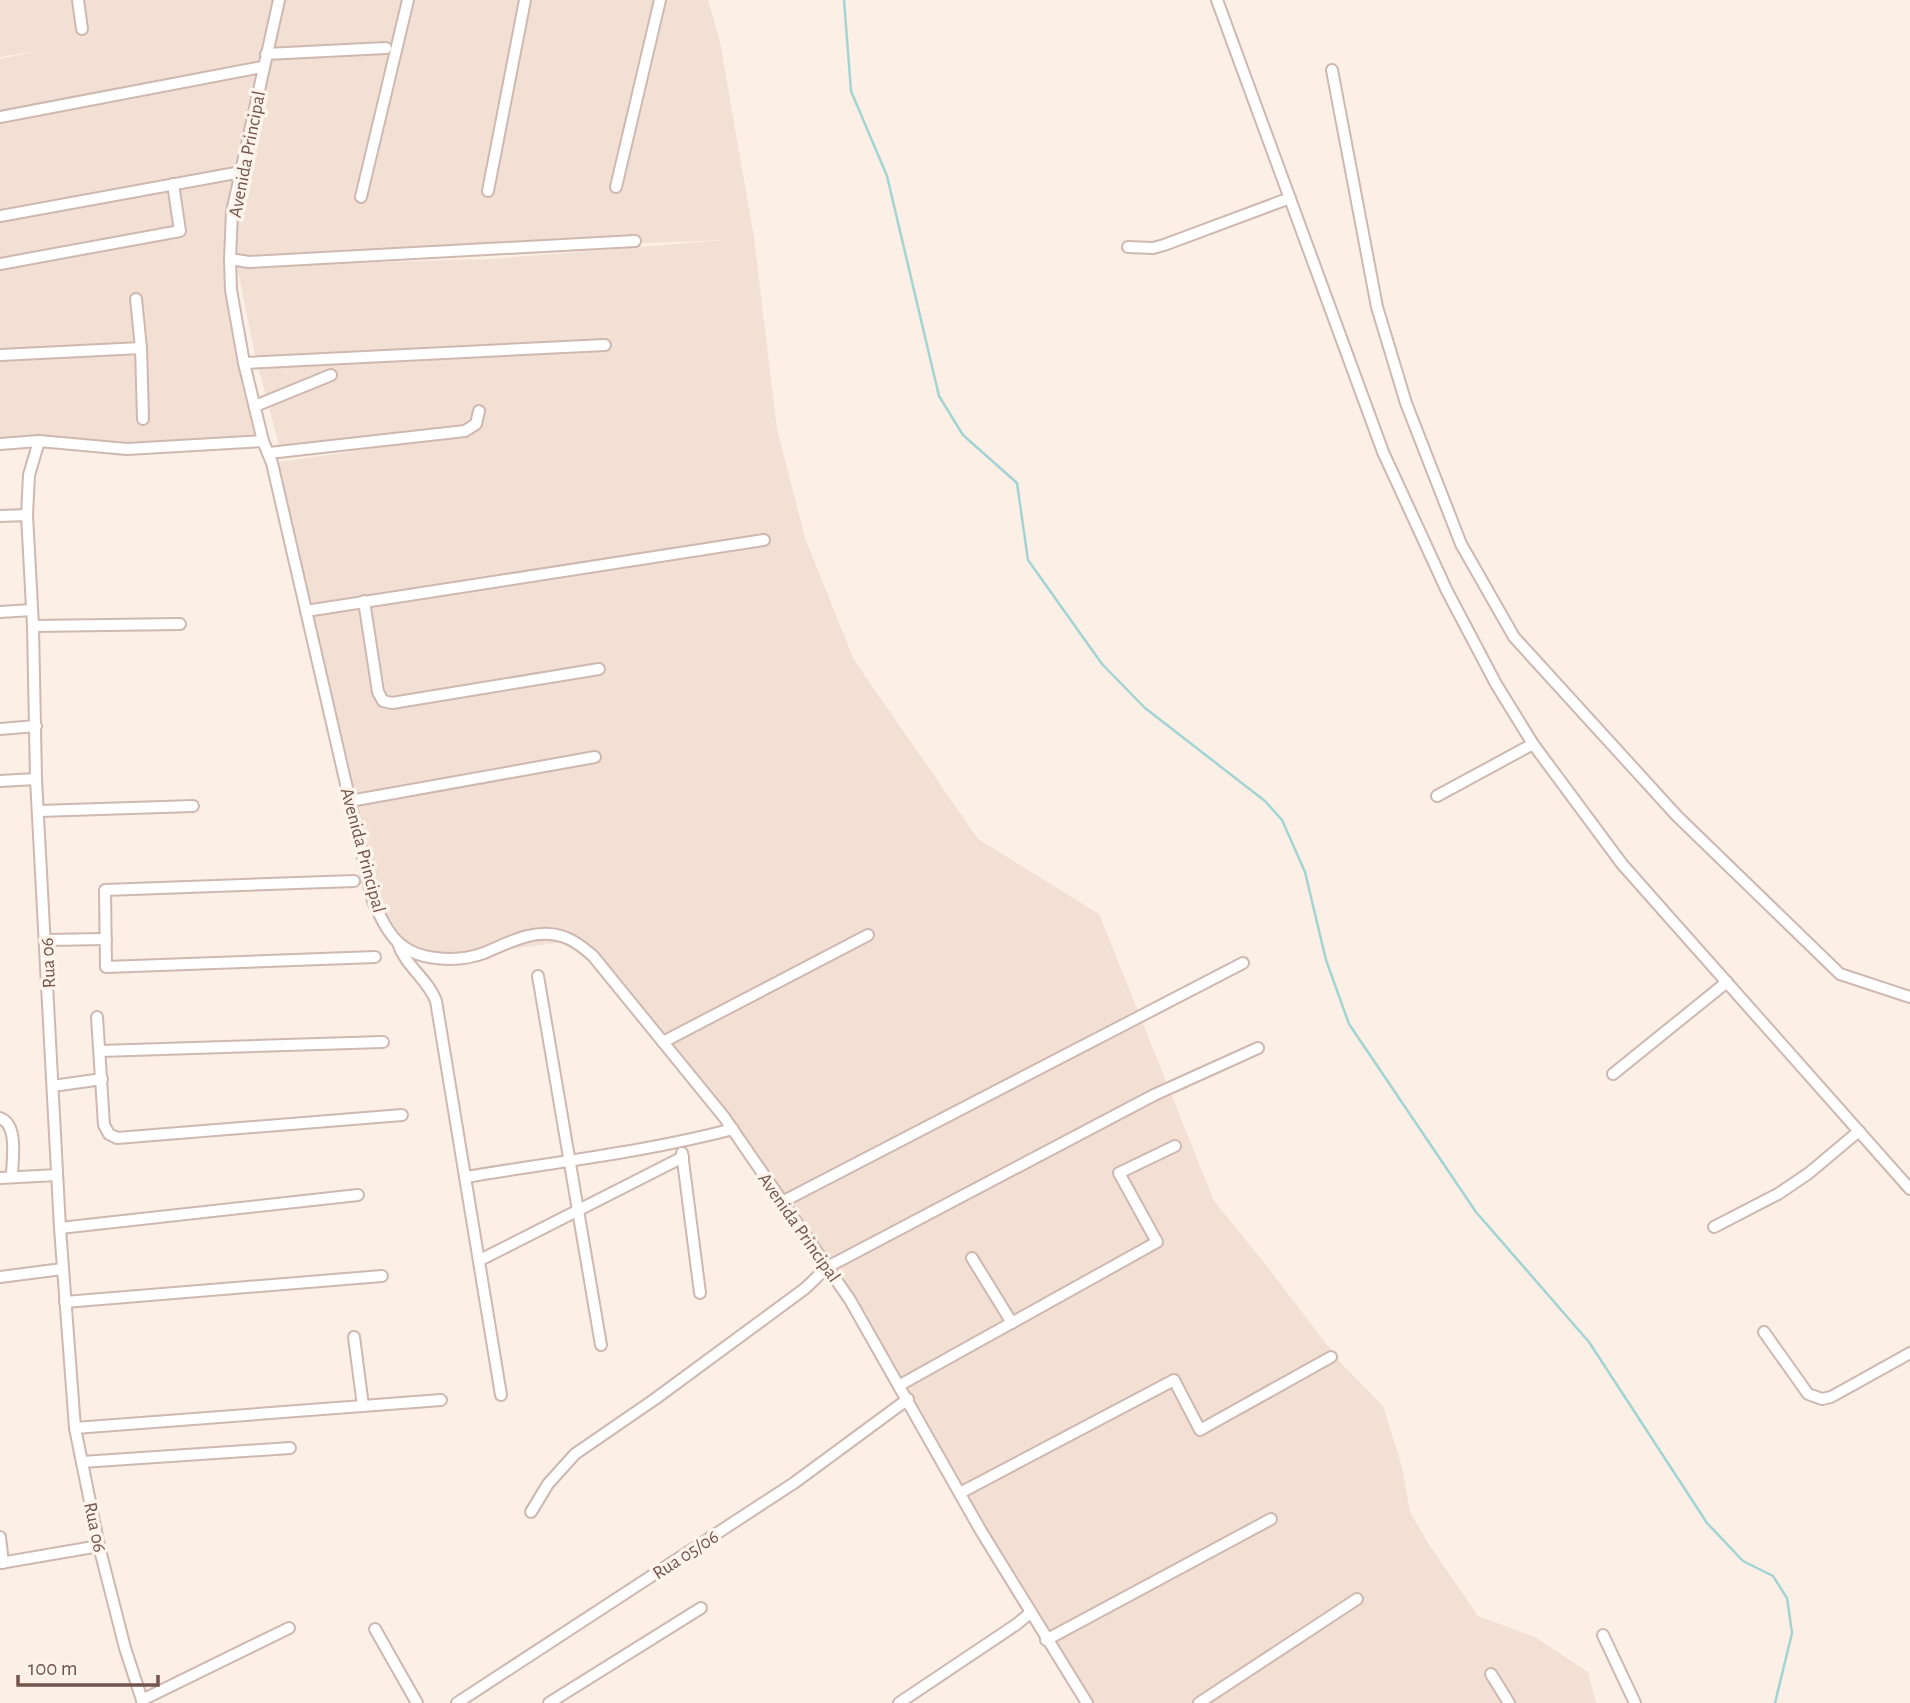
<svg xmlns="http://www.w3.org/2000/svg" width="1910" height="1703" viewBox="0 0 1910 1703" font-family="'Alegreya Sans',sans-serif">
	<rect width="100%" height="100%" fill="#fbefe6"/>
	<polygon fill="#f2e0d5" points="0,0 708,0 720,42 754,238 777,429 805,538 854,660 978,839 1099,914 1214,1201 1266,1265 1340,1362 1383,1406 1402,1467 1410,1512 1428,1543 1478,1616 1535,1637 1588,1672 1596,1703 1088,1703 850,1300 758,1167 663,1042 571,941 437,959 390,935 363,859 272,463 424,441 279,445 255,355 237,266 491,259 725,240 233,259 231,276 263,441 0,443 0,59 44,50 0,57"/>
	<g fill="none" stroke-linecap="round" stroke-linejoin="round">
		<polyline stroke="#a3d4d4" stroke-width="2.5" points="844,0 851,91 887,176 939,396 963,435 1017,483 1028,560 1102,664 1145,708 1265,801 1282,820 1305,872 1326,960 1349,1024 1476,1212 1589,1342 1707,1523 1743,1561 1773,1576 1787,1598 1792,1633 1775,1703"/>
		<defs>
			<g id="minor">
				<polyline points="78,0 82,29"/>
				<path d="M279,0L232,212L230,259L231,290L244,363L263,441L272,463L373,901C388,933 398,954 436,958C452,960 468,959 484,953C508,943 534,928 561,936C573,939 584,948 593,956L724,1117L850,1300L981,1531L1087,1703"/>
				<polyline points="1217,0 1383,452 1447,591 1496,684 1533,744 1622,864 1910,1189"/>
				<polyline points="266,54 386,48"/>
				<polyline points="1332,70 1377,307 1406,403 1461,544 1514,637 1677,816 1840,974 1910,997"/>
				<polyline points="0,117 262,67"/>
				<polyline points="616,187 660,0"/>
				<polyline points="488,191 525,0"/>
				<polyline points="361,197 408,0"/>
				<polyline points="0,216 241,172"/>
				<polyline points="1128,247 1153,248 1164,245 1290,198"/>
				<polyline points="230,259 249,262 635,241"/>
				<polyline points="0,264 180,231 173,184"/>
				<polyline points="136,299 141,348 143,419"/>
				<polyline points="0,355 141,348"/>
				<polyline points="244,363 605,345"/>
				<polyline points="255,406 331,375"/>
				<polyline points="0,444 39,441"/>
				<polyline points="269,453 465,431 476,424 479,411"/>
				<polyline points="0,516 27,515"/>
				<polyline points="364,601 378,692 383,701 392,703 599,669"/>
				<polyline points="306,611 764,540"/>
				<polyline points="0,612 32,610"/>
				<polyline points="33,626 180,624"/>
				<polyline points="0,729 36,726"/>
				<polyline points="0,781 36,779"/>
				<polyline points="1437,796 1533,744"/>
				<polyline points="350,801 595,757"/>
				<polyline points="39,811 193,806"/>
				<polyline points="354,881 105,890 106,967 375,957"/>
				<polyline points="46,940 106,939"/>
				<path d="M398,943C405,966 428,979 436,1001L501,1395"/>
				<polyline points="538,976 601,1345"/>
				<polyline points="97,1017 104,1125 109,1134 117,1138 402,1115"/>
				<polyline points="663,1042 868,935"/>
				<polyline points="100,1051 383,1042"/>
				<polyline points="1613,1074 1727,982"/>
				<polyline points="53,1086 102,1079"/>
				<path d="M0,1118C19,1125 12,1160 12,1177"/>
				<polyline points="682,1153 700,1293"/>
				<path d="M466,1177C555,1162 646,1152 733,1129"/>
				<polyline points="0,1178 57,1175"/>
				<polyline points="782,1202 1243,963"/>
				<polyline points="1714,1227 1778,1194 1809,1173 1859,1131"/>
				<polyline points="60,1228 358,1195"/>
				<polyline points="972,1258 1012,1323"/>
				<polyline points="480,1260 683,1157"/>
				<polyline points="0,1277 62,1269"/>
				<polyline points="65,1302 382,1276"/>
				<polyline points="1764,1332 1808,1394 1822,1399 1831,1397 1910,1353"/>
				<polyline points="354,1337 363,1406"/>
				<polyline points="900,1385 1157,1242 1119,1173 1175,1146"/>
				<polyline points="75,1428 441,1400"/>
				<polyline points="82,1462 290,1448"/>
				<polyline points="960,1493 1174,1380 1200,1430 1331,1357"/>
				<path d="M531,1512L548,1484L575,1454L655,1399L803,1290C816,1280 823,1267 839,1261L1154,1095L1258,1048"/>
				<polyline points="0,1537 3,1563"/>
				<polyline points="0,1563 99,1546"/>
				<polyline points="375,1629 417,1703"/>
				<polyline points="1603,1635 1635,1703"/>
				<polyline points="1046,1640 1271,1519"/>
				<polyline points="1491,1674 1509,1703"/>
				<polyline points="142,1700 289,1628"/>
				<polyline points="143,1703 125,1648 99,1546 75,1428 60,1228 36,779 33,626 27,515 29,475 39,441 127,449 263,441"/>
				<polyline points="457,1703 794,1483 908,1399"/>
				<polyline points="549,1703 701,1608"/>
				<polyline points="899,1703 1017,1624 1030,1613"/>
				<polyline points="1199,1703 1357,1599"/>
			</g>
		</defs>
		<use href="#minor" stroke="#ceb8b0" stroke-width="14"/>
		<use href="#minor" stroke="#fff" stroke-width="10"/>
	</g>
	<g text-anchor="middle" stroke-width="7" stroke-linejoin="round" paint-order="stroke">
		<g font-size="19" fill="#73544c" stroke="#fef4ec">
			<text transform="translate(246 154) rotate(-79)" y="7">Avenida Principal</text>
			<text transform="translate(364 850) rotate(75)" y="7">Avenida Principal</text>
			<text transform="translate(47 963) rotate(-93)" y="7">Rua 06</text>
			<text transform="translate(800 1227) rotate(55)" y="7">Avenida Principal</text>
			<text transform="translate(96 1527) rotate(78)" y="7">Rua 06</text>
			<text transform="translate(685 1554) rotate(-33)" y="7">Rua 05/06</text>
		</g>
	</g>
	<path d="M18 1675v10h140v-10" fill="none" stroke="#73544c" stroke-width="3.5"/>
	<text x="28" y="1675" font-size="21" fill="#73544c" stroke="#fef4ec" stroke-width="5" paint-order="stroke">100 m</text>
</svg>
